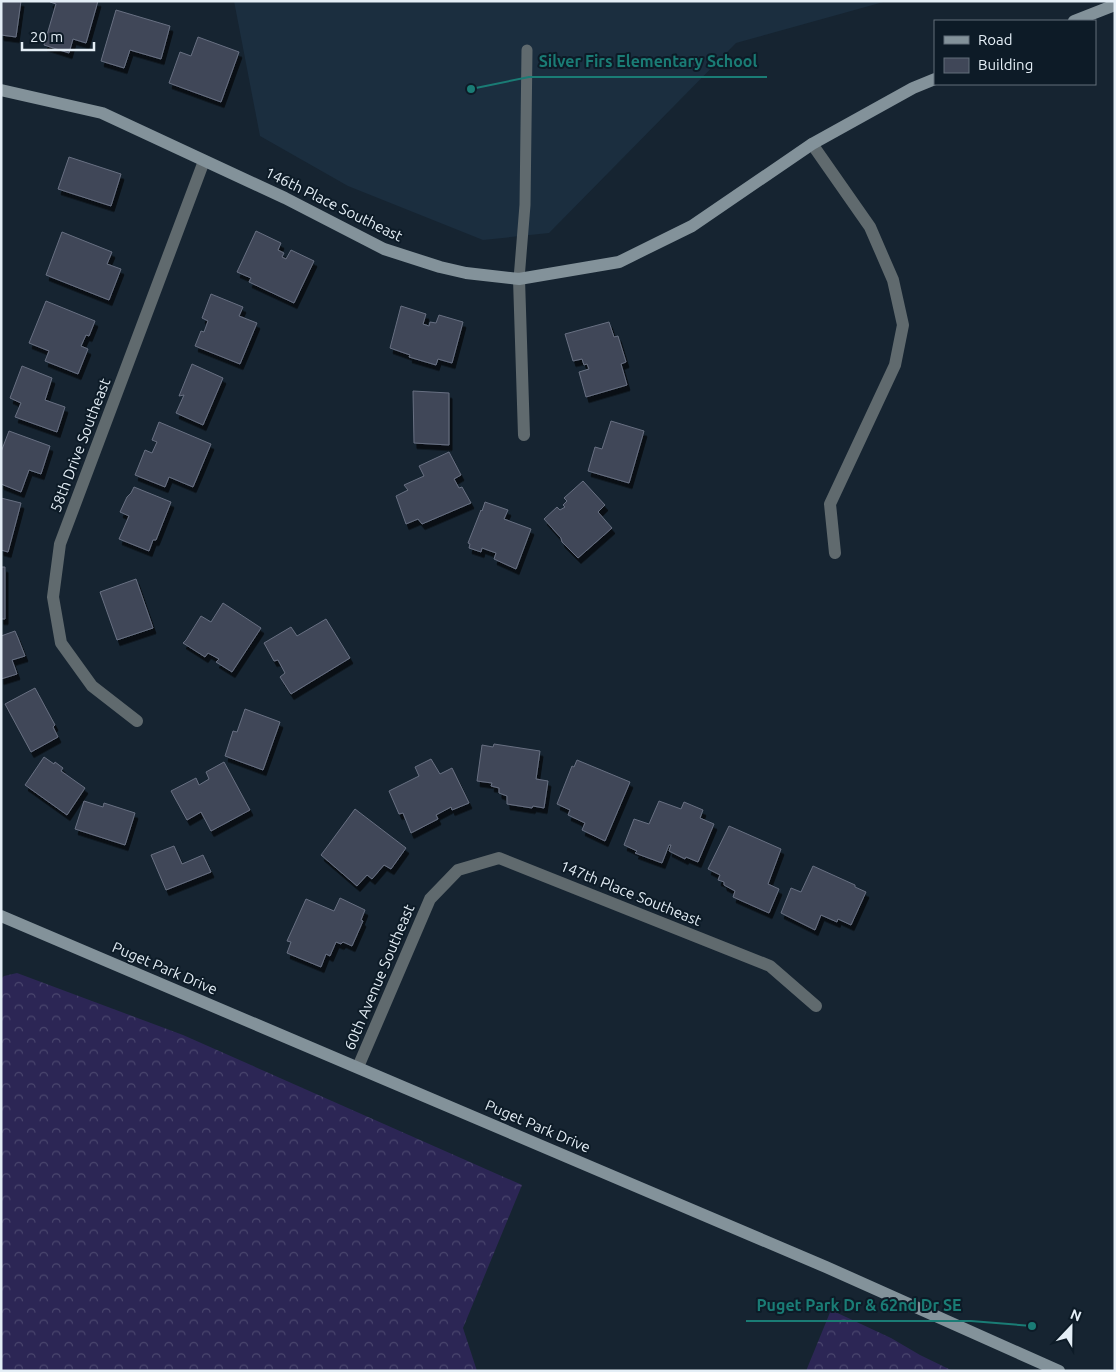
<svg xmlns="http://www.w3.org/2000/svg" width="1116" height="1372" font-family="Ubuntu,sans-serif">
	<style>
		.built { fill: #1b2e3f }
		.forest { fill: url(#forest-crowns) }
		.building { fill: #404758; stroke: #687082; filter: url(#shadow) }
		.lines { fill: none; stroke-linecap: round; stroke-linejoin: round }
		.lane { stroke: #606a6e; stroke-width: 11 }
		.street { stroke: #606a6e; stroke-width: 12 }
		.secondary { stroke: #83929a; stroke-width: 12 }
		.labels { text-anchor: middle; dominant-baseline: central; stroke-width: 4; stroke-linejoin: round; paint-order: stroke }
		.street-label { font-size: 15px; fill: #e4eef6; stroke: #0d1b27 }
		.leader { fill: none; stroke: #1a7c75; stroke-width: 2 }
		.callout-dot { fill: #1a7c75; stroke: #0d1b27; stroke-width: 2 }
		.callout-label { font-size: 16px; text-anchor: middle; font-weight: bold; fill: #1a7c75; stroke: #0d1b27; stroke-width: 4; stroke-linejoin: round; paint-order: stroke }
	</style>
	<defs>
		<pattern id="forest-crowns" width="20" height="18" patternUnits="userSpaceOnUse" patternTransform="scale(1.25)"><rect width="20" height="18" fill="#2c2655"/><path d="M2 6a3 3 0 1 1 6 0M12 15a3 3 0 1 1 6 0" fill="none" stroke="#4a466e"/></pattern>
		<filter id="shadow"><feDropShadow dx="3" dy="5.5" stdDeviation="0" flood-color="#0009"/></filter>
	</defs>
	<rect width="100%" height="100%" fill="#162431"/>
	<path class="built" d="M234,1H887L736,43L549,233L483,240L348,186L260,136Z"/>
	<path class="forest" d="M17,973L183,1035L522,1185L463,1328L477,1371H1V979L4,976Z
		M831,1310L891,1338L920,1355L953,1371H806Z"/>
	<path class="building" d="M1,1H21L16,37L1,35Z
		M50,1H98L86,43L73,39L69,53L44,45L56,4L50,2Z
		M116,10L170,26L161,59L130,50L124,68L101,61Z
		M198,37L239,52L221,102L169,83L180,52L191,56Z
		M69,157L121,174L111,206L58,189Z
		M256,231L281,243L278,250L284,253L282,257L286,259L291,250L314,261L294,303L249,282L251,278L237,272Z
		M62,232L112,252L107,264L121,269L109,300L46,275Z
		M211,294L243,307L239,316L257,323L240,364L195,346L201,331L204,332L208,321L202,318Z
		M46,301L95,321L89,336L86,335L81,346L88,349L78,374L45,361L49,351L29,343Z
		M401,306L426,314L423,324L429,326L430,322L436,323L439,315L463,322L452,363L438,359L436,365L409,357L410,355L390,348Z
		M609,322L614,337L618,336L626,362L621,364L627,385L586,397L579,372L589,369L587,364L584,365L582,359L573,361L565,334Z
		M192,364L223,378L203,425L176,413L184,395L179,396Z
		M22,366L52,378L45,400L65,407L57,432L15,417L21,403L10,398Z
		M413,391L449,393V445L414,443Z
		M611,421L644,431L629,483L588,471L595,447L602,449Z
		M159,422L211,444L193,487L169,477L165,487L135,475L145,450L152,453L157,442L152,440Z
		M9,431L50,446L41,474L29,470L21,492L1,484V452Z
		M449,452L461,475L454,479L459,488L462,487L471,503L422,524L418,519L406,524L396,496L408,490L404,485L424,476L419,466Z
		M583,481L605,505L598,512L612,528L578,558L562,542L561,538L544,519L557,507L560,510L565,507L563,505L567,501L564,498Z
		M134,487L171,502L156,540H153L149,551L119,539L129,516L120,512L127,497L131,493Z
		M1,498L21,503L8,552L1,550Z
		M485,502L508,510L504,519L531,529L516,569L494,559L496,553L482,548L481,552L469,548L470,544L468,543L481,510L482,511Z
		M1,567H5V619H1Z
		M136,579L153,628L117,640L100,592Z
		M223,603L261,628L232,672L216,662L219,659L208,653L205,657L183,643L186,640L201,616L211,622Z
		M326,619L350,658L291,694L280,677L285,673L278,660L274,661L264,643L291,627L297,636Z
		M15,631L18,638L25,656L12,660L17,674L1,679V636Z
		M35,688L55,725L53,727L58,737L31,752L5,704Z
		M245,709L280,722L263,770L225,756L233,731L237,732Z
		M494,744L540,751L536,779L548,781L544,808L533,806L532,808L507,804V796L499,793V788L491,786L492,783L477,781L482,745L493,747Z
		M44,757L54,764L55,762L63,768L61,771L85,788L67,815L25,785Z
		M431,759L440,774L452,768L469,803L452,810L451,807L436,815L438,819L411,833L403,813L399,814L389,791L419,776L415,767Z
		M577,760L630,782L605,841L582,830L585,823L568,815L570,810L557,804L572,766L574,767Z
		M224,762L250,810L211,831L201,812L187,820L171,791L196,778L199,785L209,779L206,772Z
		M84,801L103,807L104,803L135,813L125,845L75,829Z
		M659,801L681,809L684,802L703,810L700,818L714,824L698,862L686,857L685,859L669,851L671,845H669L662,863L635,853L637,851L624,845L634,819L649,824Z
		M355,809L406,848L391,869L384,865L372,879L367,875L357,886L321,855Z
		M729,826L781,849L768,884L779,889L769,913L733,897L735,891L724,885V882L718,880L720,875L708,869Z
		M174,846L182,864L203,855L211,872L166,890L151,855Z
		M813,866L855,885V887L866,892L851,925L838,919L837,922L821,915L815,930L781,913L791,888L801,892Z
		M340,898L365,910L361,920L363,921L352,946L343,942L341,944L336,942L330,956L326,954L321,967L287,953L291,942L287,941L306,899L334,911Z"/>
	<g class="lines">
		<path class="lane" d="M519,279L525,205L527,50"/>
		<path class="street" d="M812,144L870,227L893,280L903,325L895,365L830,504L835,553
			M519,279L524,435
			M137,721L92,686L61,643L53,597L60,544L204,161
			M358,1067L430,899L458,870L499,858L770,966L816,1006"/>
		<path class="secondary" d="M1074,21L1115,5
			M1,90L102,113L285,198L384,249L440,267L466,273L519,279L619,262L692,226L812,144L913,88L935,79
			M1,916L826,1267L1059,1371"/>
	</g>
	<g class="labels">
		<g class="street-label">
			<text transform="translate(334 204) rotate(26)">146th Place Southeast</text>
			<text transform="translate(80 445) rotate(-69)">58th Drive Southeast</text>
			<text transform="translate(631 893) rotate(22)">147th Place Southeast</text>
			<text transform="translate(165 968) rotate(23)">Puget Park Drive</text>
			<text transform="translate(379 977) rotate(-67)">60th Avenue Southeast</text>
			<text transform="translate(538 1126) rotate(23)">Puget Park Drive</text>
		</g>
	</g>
	<path class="leader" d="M471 89L529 77H767M1032 1326L971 1321H746"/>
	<g class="callout-dot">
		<circle cx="471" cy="89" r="5"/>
		<circle cx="1032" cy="1326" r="5"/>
	</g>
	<g class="callout-label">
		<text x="648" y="67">Silver Firs Elementary School</text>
		<text x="859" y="1311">Puget Park Dr &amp; 62nd Dr SE</text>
	</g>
	<rect width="1116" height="1372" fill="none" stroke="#e4eef6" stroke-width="5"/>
	<rect x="934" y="20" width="162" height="65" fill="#0d1b27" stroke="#636f7a"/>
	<rect x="944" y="36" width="25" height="8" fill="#83929a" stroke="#636f7a"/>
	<text x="978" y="45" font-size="15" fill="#e4eef6">Road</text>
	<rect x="944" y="58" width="25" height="15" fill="#404758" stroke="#636f7a"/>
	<text x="978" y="70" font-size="15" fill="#e4eef6">Building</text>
	<g transform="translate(1071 1327) rotate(22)" stroke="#0d1b27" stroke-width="4" paint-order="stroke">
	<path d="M0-4L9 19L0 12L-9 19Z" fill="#e4eef6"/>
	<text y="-8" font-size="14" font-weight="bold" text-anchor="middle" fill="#e4eef6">N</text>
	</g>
	<path d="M22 42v8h72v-8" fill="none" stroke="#e4eef6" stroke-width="2.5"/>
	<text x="30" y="42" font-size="15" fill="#e4eef6" stroke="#0d1b27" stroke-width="4" paint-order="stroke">20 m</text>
</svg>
